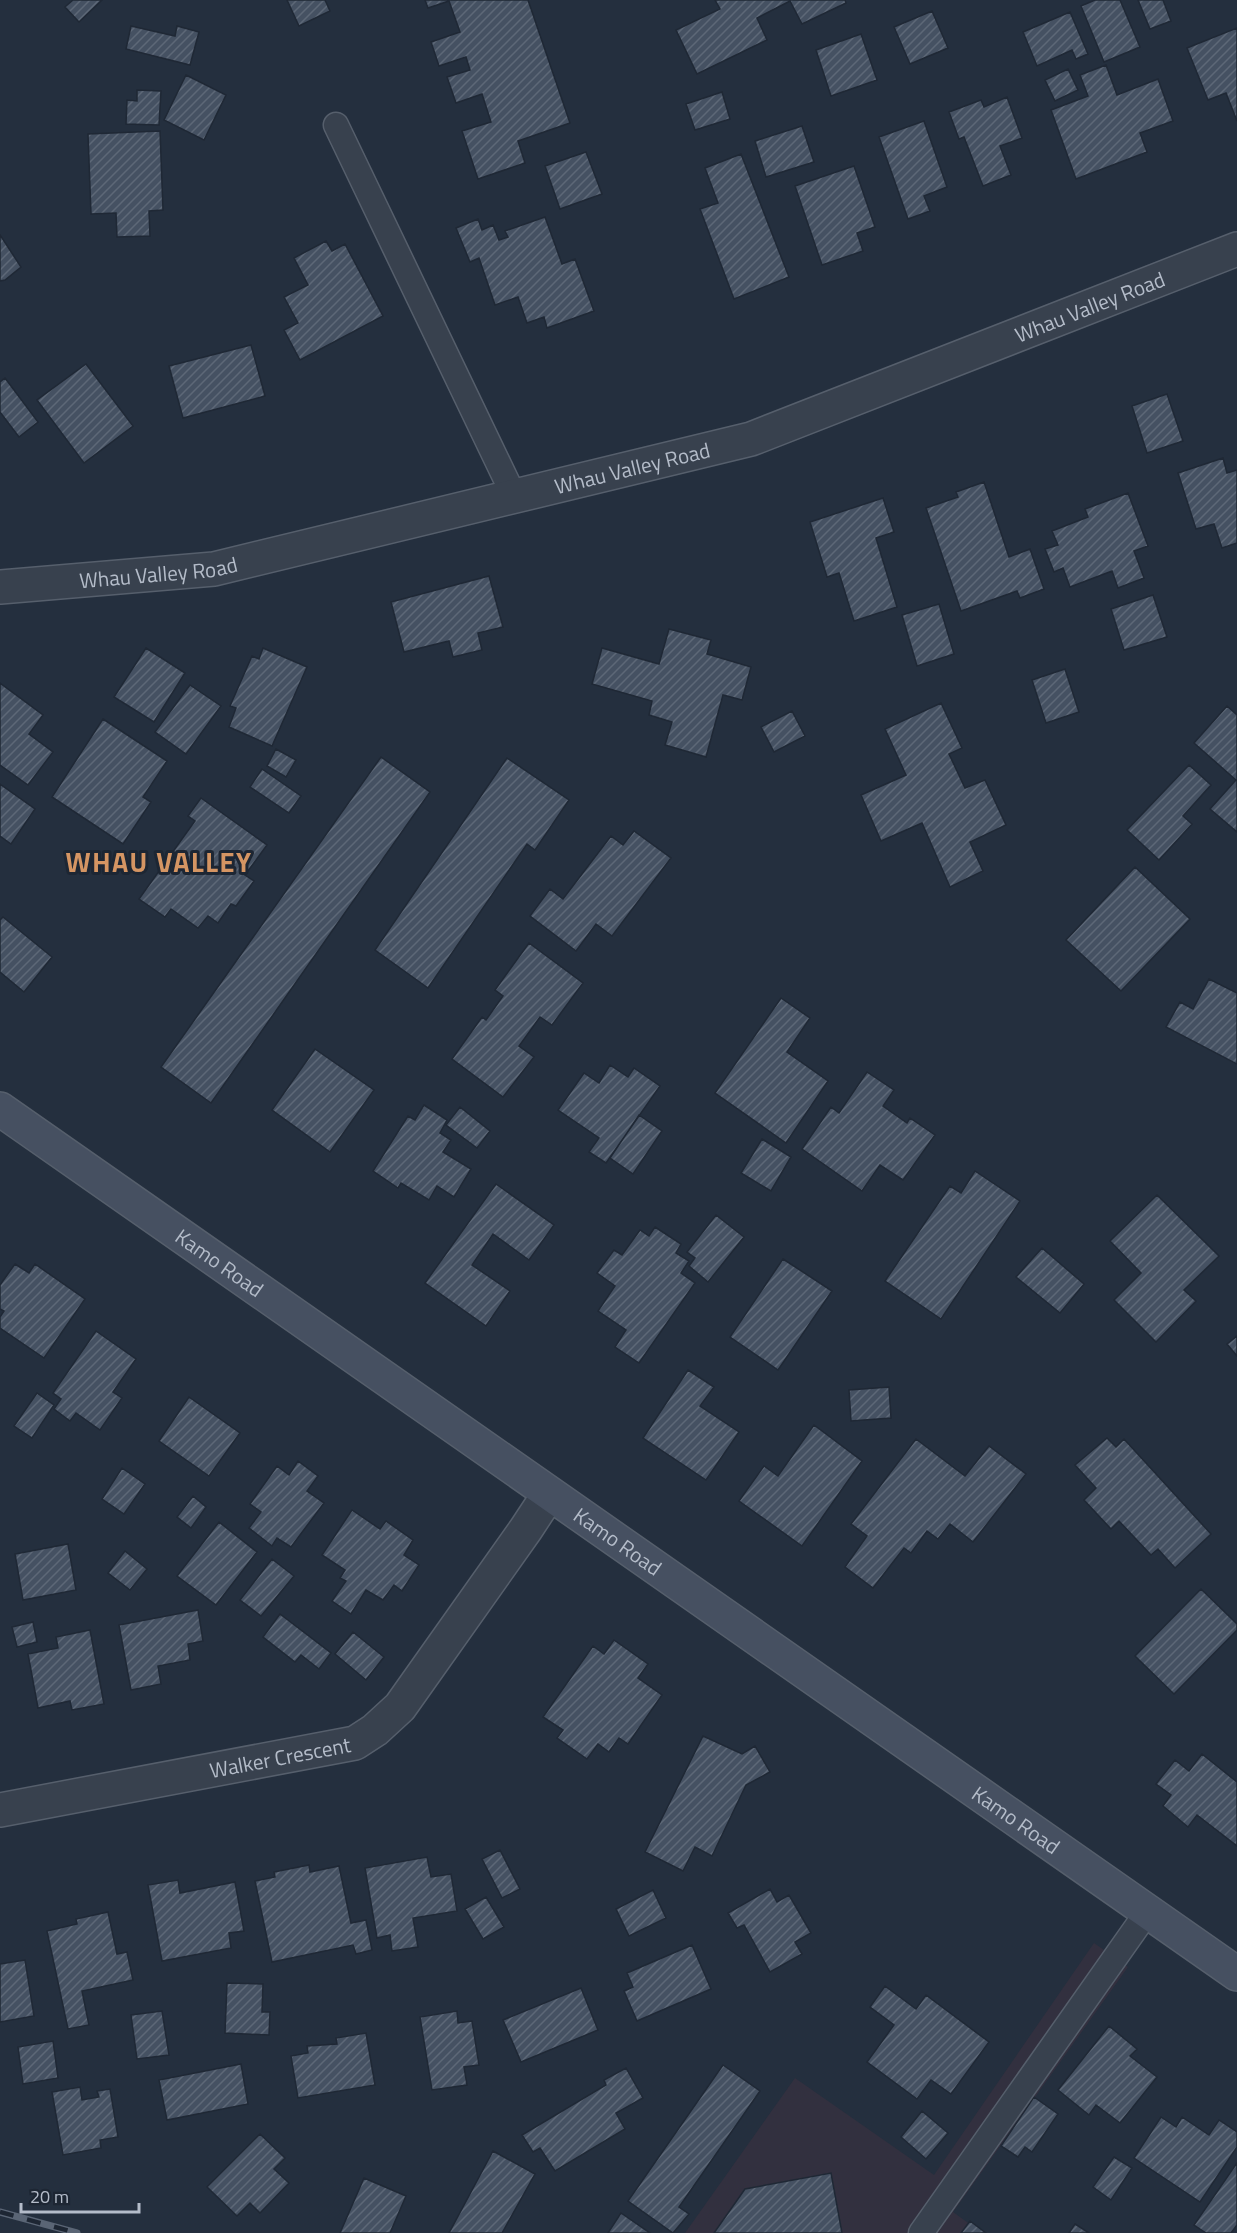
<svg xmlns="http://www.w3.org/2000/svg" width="1237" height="2233" font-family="'Titillium Web',sans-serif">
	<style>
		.medical { fill: #32303f }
		.building { fill: url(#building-hatch); stroke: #1f2835; stroke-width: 1.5 }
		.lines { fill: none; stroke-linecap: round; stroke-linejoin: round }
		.service-casing { stroke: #565f6c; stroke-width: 27 }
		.minor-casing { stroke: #565f6c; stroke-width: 36 }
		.secondary-casing { stroke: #565f6c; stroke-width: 36 }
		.service { stroke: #38414e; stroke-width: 24 }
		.minor { stroke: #38414e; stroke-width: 33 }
		.secondary { stroke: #465061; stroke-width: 33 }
		.rail-casing { stroke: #5a6575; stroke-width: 7 }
		.rail { stroke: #1d2633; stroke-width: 4.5; stroke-dasharray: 14; stroke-linecap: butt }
		.labels { text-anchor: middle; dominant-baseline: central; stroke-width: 6; stroke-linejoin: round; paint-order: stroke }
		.street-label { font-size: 21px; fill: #b4bcc9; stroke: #1d2633 }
		.district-label { font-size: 27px; font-weight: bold; letter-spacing: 1.5px; fill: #d59563; stroke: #1d2633 }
	</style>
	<defs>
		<pattern id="building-hatch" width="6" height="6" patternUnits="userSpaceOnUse" patternTransform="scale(1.5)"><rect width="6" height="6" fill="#455162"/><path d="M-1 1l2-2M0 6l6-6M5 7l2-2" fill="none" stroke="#5d6877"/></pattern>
	</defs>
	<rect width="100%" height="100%" fill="#242f3e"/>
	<path class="medical" d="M1094,1943L1128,1967L953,2212L982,2233H685L795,2078L934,2175Z"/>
	<path class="building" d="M73,0H102L79,22L65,7Z
		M287,0H325L330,11L299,26Z
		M425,0H528L570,123L518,141L525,163L478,179L462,131L491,122L482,94L456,103L447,77L470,70L466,57L439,66L431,42L460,32L449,1L428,8Z
		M715,0H845L846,3L802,24L790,1L757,18L767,40L697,74L676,30L720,9Z
		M1095,0H1120L1140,47L1104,62L1081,6Z
		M1138,0H1163L1171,21L1150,29Z
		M932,11L948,48L910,64L894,27Z
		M1070,12L1088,54L1076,59L1072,50L1037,66L1023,32Z
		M131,26L175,36L177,26L199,32L190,65L126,49Z
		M1237,28V121L1226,93L1208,100L1187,48Z
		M861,34L877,80L831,96L816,50Z
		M1106,65L1117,95L1158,79L1173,121L1140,133L1147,152L1076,179L1051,110L1088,96L1080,75Z
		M1068,69L1078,90L1055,101L1045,80Z
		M186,75L226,95L204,140L164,120Z
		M137,90L161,91L159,125L126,124L127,100L137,101Z
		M722,92L730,119L695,130L686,104Z
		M1007,97L1022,138L1000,146L1011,175L983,186L964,137L959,139L949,112L981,100L984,107Z
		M924,121L947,187L924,196L930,211L908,219L879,137Z
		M802,126L814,162L766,177L755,141Z
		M160,131L163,210L149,211L150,236L117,237L116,213L91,214L88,134Z
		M586,152L602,194L560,209L545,166Z
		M741,154L789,277L734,299L700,209L718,203L705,168Z
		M854,166L875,227L857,233L863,251L822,265L795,186Z
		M545,217L562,264L575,259L594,311L547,328L544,317L527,323L518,297L495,305L479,258L470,262L456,228L478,219L482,230L493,225L499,240L508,237L505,231Z
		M0,235L21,267L5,280L0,281Z
		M326,241L332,251L345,244L383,316L300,360L284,330L298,323L284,297L308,285L294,258Z
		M251,345L265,396L183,418L169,366Z
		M86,364L133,426L84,463L37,400Z
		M5,378L38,422L19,437L0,412V382Z
		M1167,394L1183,441L1147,453L1132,406Z
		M1223,458L1227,473L1237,470V543L1222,548L1214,524L1196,529L1178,473Z
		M984,482L1009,557L1030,549L1044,589L1020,598L1017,591L961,611L926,508L958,497L956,492Z
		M1128,493L1148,546L1134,551L1144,578L1118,588L1112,571L1070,587L1063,568L1054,572L1045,549L1058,545L1052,531L1088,517L1085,509Z
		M883,498L894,532L876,538L897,607L854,621L839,573L827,577L810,522Z
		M489,576L503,627L478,633L482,650L453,657L449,641L404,652L391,602Z
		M1153,595L1167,637L1124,650L1111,609Z
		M939,604L954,654L917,666L902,615Z
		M669,629L711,640L707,654L751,667L742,700L723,695L706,757L665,745L672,722L649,715L652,701L592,684L602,648L659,664Z
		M146,648L185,673L154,722L114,697Z
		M263,648L307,667L272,746L229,727L236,708L230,706L252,656L259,659Z
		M1065,669L1079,712L1046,723L1032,680Z
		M0,683L43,715L29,734L53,752L28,785L0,765Z
		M190,685L221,706L186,754L155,732Z
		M941,703L962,748L949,754L965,788L985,780L1006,825L970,842L983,871L950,887L922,823L881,841L861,795L906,775L885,729Z
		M1227,706L1237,715V832L1210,809L1236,780L1194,743Z
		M792,711L805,736L774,752L761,727Z
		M103,719L167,761L143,797L151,802L123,844L52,797Z
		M276,749L296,760L286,777L267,766Z
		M381,757L430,792L211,1103L161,1067Z
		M507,758L569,800L535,850L527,844L428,988L375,950Z
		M1189,765L1211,785L1183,816L1192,824L1159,860L1127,830Z
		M262,769L301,796L289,813L250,787Z
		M0,784L35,809L11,844L0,836Z
		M201,798L267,845L245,875L254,881L236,906L231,904L218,923L208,916L198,928L171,909L165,917L139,899L195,821L188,816Z
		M634,831L671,858L612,936L596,924L576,951L530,916L550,889L563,899L611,836L623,845Z
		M1135,867L1190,919L1121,991L1066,940Z
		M3,917L52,957L24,992L0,972V920Z
		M529,943L583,983L552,1025L540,1017L519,1046L534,1057L503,1097L452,1059L482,1017L486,1020L503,996L495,990Z
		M1209,979L1237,993V1064L1166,1027L1180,1002L1193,1009Z
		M781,998L810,1018L787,1052L828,1081L786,1143L715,1093Z
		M315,1049L374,1090L330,1152L272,1110Z
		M610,1065L628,1077L634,1068L660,1086L606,1163L589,1152L599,1138L558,1110L584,1073L599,1083Z
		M867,1072L894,1090L883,1106L907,1123L910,1118L935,1135L903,1180L880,1165L862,1191L802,1149L831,1107L839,1113Z
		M424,1105L447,1120L440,1133L451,1140L443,1152L471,1169L454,1197L437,1186L429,1200L401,1183L398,1188L373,1171L408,1116L415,1120Z
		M460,1107L490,1131L477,1148L446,1125Z
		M639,1115L662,1131L633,1174L610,1158Z
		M762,1139L791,1157L771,1191L741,1173Z
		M975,1171L1020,1201L941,1319L885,1281L950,1186L961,1193Z
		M496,1184L554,1225L529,1260L493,1234L472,1265L510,1291L486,1326L425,1283Z
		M1157,1195L1219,1256L1184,1290L1196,1301L1156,1342L1114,1300L1141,1273L1110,1241Z
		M716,1215L744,1237L708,1282L689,1266L695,1258L687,1252Z
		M655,1227L681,1244L676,1253L689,1261L681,1273L695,1283L639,1363L615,1347L626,1330L598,1311L615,1286L597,1273L614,1250L622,1255L640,1230L649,1236Z
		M1042,1248L1084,1284L1060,1313L1016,1277Z
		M783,1259L832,1291L778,1370L730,1337Z
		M15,1264L29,1273L35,1264L85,1299L44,1358L0,1328V1317L4,1311L0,1309V1285Z
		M96,1331L136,1359L113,1392L122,1398L100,1430L76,1413L70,1421L54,1409L61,1399L53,1393Z
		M1237,1336V1356L1227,1344Z
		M688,1370L714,1387L700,1406L739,1432L706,1480L643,1438Z
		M889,1387L891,1418L851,1421L849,1390Z
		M37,1393L54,1405L32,1438L14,1426Z
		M189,1397L240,1433L209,1476L159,1441Z
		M814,1425L862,1461L802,1546L739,1501L764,1466L778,1476Z
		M1107,1438L1116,1447L1124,1439L1211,1534L1175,1568L1158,1549L1151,1555L1119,1521L1111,1529L1084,1500L1096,1488L1075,1465Z
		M916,1439L965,1476L989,1446L1026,1474L973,1542L950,1524L938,1539L927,1531L911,1553L904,1548L873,1588L845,1567L867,1536L851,1524Z
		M298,1461L318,1476L307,1491L324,1503L291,1547L277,1538L272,1546L249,1528L261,1512L250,1504L277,1466L289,1475Z
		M122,1468L145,1484L124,1514L102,1499Z
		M193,1496L206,1507L191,1528L177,1517Z
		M352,1510L380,1529L386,1521L413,1540L404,1555L419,1565L402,1591L394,1585L383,1600L366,1590L351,1614L332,1601L346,1581L340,1578L345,1570L322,1555Z
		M219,1522L257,1552L216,1605L177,1576Z
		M68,1544L76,1590L23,1600L15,1554Z
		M125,1551L147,1569L130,1590L108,1573Z
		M272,1559L294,1576L261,1616L240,1600Z
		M1201,1589L1237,1624V1630L1174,1694L1135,1656Z
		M198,1610L203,1641L188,1644L190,1660L158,1666L161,1684L131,1690L119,1625Z
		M280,1614L331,1653L319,1669L301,1655L295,1662L263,1637Z
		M33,1622L37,1642L17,1647L12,1627Z
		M90,1630L104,1704L72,1710L70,1701L38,1708L28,1654L58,1648L56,1637Z
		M353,1632L384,1657L366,1680L335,1654Z
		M614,1640L648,1664L638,1678L662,1695L628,1744L619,1738L609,1752L598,1744L587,1759L557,1738L563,1730L543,1717L593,1646L604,1654Z
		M703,1736L742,1754L755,1746L770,1772L746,1785L712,1856L695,1847L683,1871L645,1852Z
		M1202,1754L1237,1782V1846L1197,1815L1188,1827L1163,1806L1171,1795L1156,1784L1175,1760L1189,1771Z
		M500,1850L520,1889L502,1898L482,1859Z
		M427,1857L431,1877L451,1874L457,1911L413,1918L418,1947L392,1951L390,1935L377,1938L365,1868Z
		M309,1865L310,1872L339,1866L351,1923L366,1920L372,1950L356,1954L353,1945L272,1962L255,1881L275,1877L274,1872Z
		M178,1880L180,1893L235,1882L244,1931L229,1933L231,1948L162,1961L148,1885Z
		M770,1889L777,1902L789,1895L811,1933L795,1942L802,1954L770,1972L744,1925L737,1928L728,1913Z
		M653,1890L666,1918L629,1936L616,1909Z
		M486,1897L504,1927L483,1939L465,1909Z
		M108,1912L117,1954L127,1952L133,1980L82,1991L89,2025L68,2029L47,1931L77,1924L76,1919Z
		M692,1945L711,1989L637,2021L624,1991L633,1987L627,1973Z
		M25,1960L34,2016L0,2022V1964Z
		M227,1983L263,1984L262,2012H270L269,2035L225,2033Z
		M885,1986L916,2009L926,1995L989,2042L951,2094L931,2080L917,2099L867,2062L894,2025L870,2007Z
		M581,1988L598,2030L521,2062L503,2020Z
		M162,2011L169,2055L137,2059L131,2015Z
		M457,2011L458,2023L472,2021L479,2065L464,2067L467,2085L432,2090L420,2017Z
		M1109,2026L1137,2049L1130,2056L1157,2077L1120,2123L1096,2105L1089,2115L1058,2090Z
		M366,2033L375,2085L298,2098L291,2056L308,2053L307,2046L337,2044L336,2038Z
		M53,2041L58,2078L23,2084L18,2047Z
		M241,2064L248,2104L167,2120L159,2080Z
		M723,2065L760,2091L679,2207L689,2214L673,2233L628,2201Z
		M626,2068L643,2098L616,2113L625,2129L555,2171L540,2148L533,2152L522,2135L606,2085L604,2080Z
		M80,2087L82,2100L99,2097L97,2091L110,2089L118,2137L100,2140L101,2148L63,2155L52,2092Z
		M1034,2097L1058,2114L1032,2152L1025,2147L1018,2157L1001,2146Z
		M922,2111L948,2133L926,2159L901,2137Z
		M1161,2117L1176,2127L1182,2117L1209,2135L1219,2120L1237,2132V2147L1200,2202L1134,2158Z
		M260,2134L285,2158L274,2169L289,2183L260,2213L250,2203L237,2216L207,2187Z
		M493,2151L535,2174L502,2233H449Z
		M1114,2157L1132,2168L1111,2200L1093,2187Z
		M1237,2163V2225L1231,2233H1206L1194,2225Z
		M831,2173L842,2233H714L745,2189Z
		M364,2178L406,2196L390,2233H340Z
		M621,2213L650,2233H608Z
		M970,2221L986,2233H961Z
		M1075,2224L1089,2233H1069Z"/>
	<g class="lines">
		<g class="service-casing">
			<path id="service" d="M336,125L514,496
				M921,2233L1148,1911"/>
		</g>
		<g class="minor-casing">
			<g id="minor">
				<path id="s1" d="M0,587L214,569L751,439L1237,249"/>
				<path id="s2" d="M0,1810L355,1743L375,1730L400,1707L526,1529L549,1494"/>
			</g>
		</g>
		<g class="secondary-casing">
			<g id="secondary">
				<path id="s3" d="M0,1109L1237,1974"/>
			</g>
		</g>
		<use href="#service" class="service"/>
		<use href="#minor" class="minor"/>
		<use href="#secondary" class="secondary"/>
		<g class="rail-casing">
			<path id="rail" d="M0,2212L77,2233"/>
		</g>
		<use href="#rail" class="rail"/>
	</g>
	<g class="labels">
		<g class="street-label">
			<text stroke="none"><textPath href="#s1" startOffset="1131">Whau Valley Road</textPath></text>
			<text stroke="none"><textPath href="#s1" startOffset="645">Whau Valley Road</textPath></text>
			<text stroke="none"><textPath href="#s1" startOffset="159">Whau Valley Road</textPath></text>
			<text stroke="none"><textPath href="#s3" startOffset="268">Kamo Road</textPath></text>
			<text stroke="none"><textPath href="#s3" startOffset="754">Kamo Road</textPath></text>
			<text stroke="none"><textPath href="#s2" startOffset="285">Walker Crescent</textPath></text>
			<text stroke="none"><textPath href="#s3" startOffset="1240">Kamo Road</textPath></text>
		</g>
		<g class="district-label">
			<text x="159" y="861">WHAU VALLEY</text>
		</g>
	</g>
	<path d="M21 2203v9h118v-9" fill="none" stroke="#b4bcc9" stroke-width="3"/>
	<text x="30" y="2203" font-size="18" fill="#b4bcc9" stroke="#1d2633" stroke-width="4.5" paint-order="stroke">20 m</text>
</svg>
